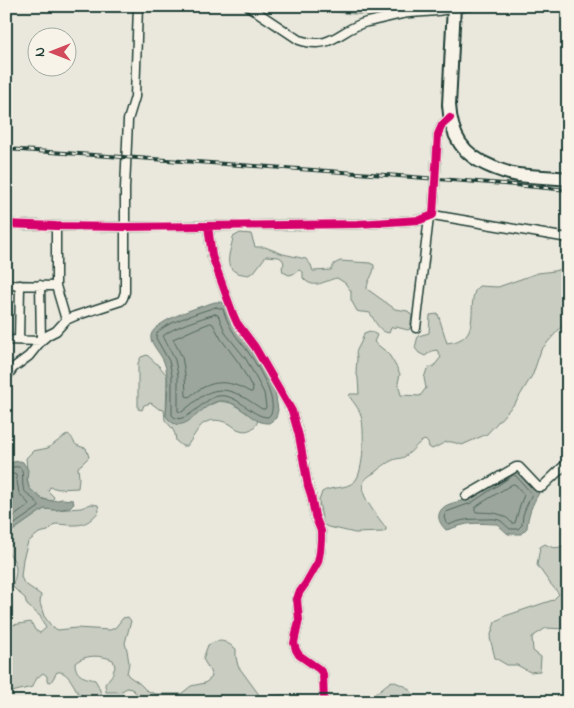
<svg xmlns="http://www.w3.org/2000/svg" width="574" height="708" font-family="'Indie Flower',sans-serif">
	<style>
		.green { fill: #c8ccc1; stroke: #74847a }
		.water { fill: #9ca69c; stroke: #6a7c72 }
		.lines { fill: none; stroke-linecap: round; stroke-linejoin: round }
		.shore { stroke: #51675e; stroke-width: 1 }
		.river { stroke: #9ca69c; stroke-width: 12 }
		.street-casing { stroke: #1f3d34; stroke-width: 11 }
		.primary-casing { stroke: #1f3d34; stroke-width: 16 }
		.street { stroke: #f7f3e8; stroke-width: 8 }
		.primary { stroke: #f7f3e8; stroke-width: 12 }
		.rail-casing { stroke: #1f3d34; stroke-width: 4 }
		.rail { stroke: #f7f3e8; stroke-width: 2; stroke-dasharray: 5.5; stroke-linecap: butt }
		.cycleway-casing { stroke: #f7f3e8; stroke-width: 11 }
		.cycleway { stroke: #d6006c; stroke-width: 8 }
	</style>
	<rect width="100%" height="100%" fill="#eae8dd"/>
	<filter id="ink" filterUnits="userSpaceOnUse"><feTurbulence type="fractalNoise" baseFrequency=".02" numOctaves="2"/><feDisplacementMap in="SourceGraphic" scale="10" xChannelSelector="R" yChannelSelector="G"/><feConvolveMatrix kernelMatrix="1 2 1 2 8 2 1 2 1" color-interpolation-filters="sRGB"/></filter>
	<g filter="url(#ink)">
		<path class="green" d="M240,233L251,234L255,247H265L283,254L306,259L311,265L313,271L331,270L334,264L340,261L370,263L374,265C375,274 367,280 367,289L395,309L408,311L412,316L410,329L408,330L396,327L391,328L389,333C379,332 375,321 370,313L364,312H360L357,311L351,300V291L345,283L337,278C325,280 314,291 303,278V272L299,270L293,274L289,275L283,272L282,267L284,264L283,260L279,257L266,256L254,272L248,275C244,274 239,274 236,272C222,266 232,248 233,237Z
			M568,267V319L541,350L533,374L516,402L487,434L462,445C444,439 448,442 432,449L429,447L428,443L425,440C416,443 413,452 404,457C401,459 397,458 393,460C386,463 380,468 374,473C369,476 365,478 363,484C359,495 379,518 386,528V530L383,532L355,533L338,529L328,527L324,525L322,519L319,501L322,492C331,486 346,490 355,481C364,472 365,428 361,416C359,408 353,402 349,396L350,394H359L358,378L356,371L357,358L356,352L362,340L364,333L370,331L377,335L374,342L388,353L397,368L400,374L398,383L401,395L420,396L426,388L424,378L427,369L434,366L441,357L437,350L432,351L425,356L419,353L415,348L418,336L429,333L430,315L438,314L447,343C451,342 456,342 459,340C481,331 465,297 479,286L498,287L538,273L554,271Z
			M147,355L158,365L167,375L166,416L208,406L219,401L231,403L258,420C256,428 248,433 240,430C236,429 233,426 230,424C221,420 211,418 203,424C199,426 191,441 187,446H182L176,441L175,434L172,428L165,420L164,410L159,409L151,403L144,405L142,410L138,409V363L141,357Z
			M68,434C72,437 72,438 74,442C76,446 82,447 86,448L89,457L82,464L78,467L79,478L78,488L59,489L50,487L48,491L54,497L52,501C44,500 32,495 29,487C27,482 27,465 26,458L33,451L48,448Z
			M91,504L98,505L99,511C85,529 76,525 55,524L48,531L39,533L28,542L23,559L21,577L24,583L41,595L40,603L44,616L52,627L58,630L76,628L110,630L115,628L123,618L128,617L131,621L125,643L127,650L129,663L127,674L130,677L139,683L146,690L155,694H181L191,686L205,683L212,677L209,669L203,659L208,645C221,638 225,641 236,649V657L238,666L260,696L285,695L292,697L296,702H144L132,689L127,688L120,692H106L105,684L112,675L115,667L113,660C101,655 86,654 75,663C76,677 84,677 95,680L98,685L102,696L99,702H84C76,693 70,670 57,672L51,682L47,681V676L43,673L37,678L32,687L12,692L6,700V626L31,622L35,630L40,633L46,628L40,616L27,605L25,598L19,593L12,586C18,572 18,561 6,551V542L11,532L44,509L56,510L81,508Z
			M568,543V595L563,602L568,604V628L565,629L546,628L532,637L533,651L541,657L540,671L530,672L517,665H507L495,658L490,638L495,622L505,616L553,600L559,594L549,582L537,565L540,547L545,544C553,549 559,549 568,543Z
			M392,681L405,686L414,694L410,702H365L366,699C376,695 383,686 392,681Z"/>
		<path class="water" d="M215,302H219L227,304L255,353L275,390L278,410L276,418L269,423C266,423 264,423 261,422C247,417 236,399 219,401C201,403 183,441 166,416C167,400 170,377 164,362C161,354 153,347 151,339C147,322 202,306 215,302Z
			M20,461L23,462L28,470L27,480L29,488L42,499L52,501L62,499L73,500L74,504L68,508L56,510L44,509L11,532L6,542V463Z
			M516,470L539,493C532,505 528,514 527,528L521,534H508L497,524C486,524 473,522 463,525C457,526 452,529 446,530C440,524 436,517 441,510C446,503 458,502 466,500C471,498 474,494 479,491C491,484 503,477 516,470Z"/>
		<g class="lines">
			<path class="shore" d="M216,307L223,309C225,316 228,323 232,330C237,339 245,346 250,355C258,366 282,407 268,417C251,417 238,393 218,396C203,398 183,429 172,415V375L169,361L156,338C157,334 156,334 159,331C168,322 203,311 216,307Z
				M215,314L218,315L226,334L246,359L264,393L266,407L265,409H262C242,396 224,381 201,397C194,402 188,407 182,412L178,411V375L175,360L163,336C175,326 200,319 215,314Z
				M211,323L213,324L221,339L239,363L253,389L252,392H250C226,378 210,380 189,397L186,396L185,374L182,357L173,339L195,329Z
				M6,468C9,468 16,466 19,467C25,469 21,485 24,490C28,496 36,500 39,505V507L6,530
				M6,474H14L16,475L19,493L29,504L28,506L6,522
				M514,475L516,476L532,494L526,507L523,515L522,525L518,529H510C506,526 504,523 501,521C496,518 490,519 485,519C472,519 461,519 449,525L446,523L444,517L446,512L471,503Z
				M513,484L516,485L524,495L520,505L515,523H512C502,511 490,513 477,512L475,511V508L480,504Z"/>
			<path class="river" d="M334,6C351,10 367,10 384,6"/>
			<g class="street-casing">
				<path id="street" d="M248,6L299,40C333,51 339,29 367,22C381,19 395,15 409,13C420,12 432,12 443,10C452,9 461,7 470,6
					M433,215L568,238
					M6,224L56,226L124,227L358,224L420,220L433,215L438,134L442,125L450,118
					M208,226L212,256L233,314L237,323L255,347L292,411L299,436L308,486L311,495L315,516L321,531V540L320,552L318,562L306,583L299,593L297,599L299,620L294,643L296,650L299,655L319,669L323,674L324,702
					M6,285L56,286V226
					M40,285L41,341
					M56,286L66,320
					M416,328L429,217
					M6,340L41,341
					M19,340L20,285
					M6,378L13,368L29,356L41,341L48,335L56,331L66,320L75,316L121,301L123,298L125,292V189L128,120L135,97L138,6
					M466,496L516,467H519L538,487H542L568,462"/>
			</g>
			<g class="primary-casing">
				<path id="primary" d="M454,6L449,105C451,136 462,155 492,167C500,170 509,174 518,175C534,177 551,177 568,179"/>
			</g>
			<use href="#street" class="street"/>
			<use href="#primary" class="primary"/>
			<g class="rail-casing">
				<path id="rail" d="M6,149L386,175L504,184L568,190"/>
			</g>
			<use href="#rail" class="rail"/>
			<g class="cycleway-casing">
				<path id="cycleway" d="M6,224L56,226L124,227L358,224L420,220L433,215L438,134L442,125L450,118
					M208,226L212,256L233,314L237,323L255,347L292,411L299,436L308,486L311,495L315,516L321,531V540L320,552L318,562L306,583L299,593L297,599L299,620L294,643L296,650L299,655L319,669L323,674L324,702"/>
			</g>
			<use href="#cycleway" class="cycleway"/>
		</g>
	</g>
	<rect width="574" height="708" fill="none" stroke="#f7f3e8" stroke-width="25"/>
	<rect x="12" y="12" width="549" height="683" fill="none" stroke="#1f3d34" stroke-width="2" filter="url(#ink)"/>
	<g transform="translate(52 52) rotate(270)"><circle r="24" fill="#f7f3e8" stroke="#a1aaa0"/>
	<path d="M0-4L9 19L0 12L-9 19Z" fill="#d1495b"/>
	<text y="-8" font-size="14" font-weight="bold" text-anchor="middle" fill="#1f3d34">N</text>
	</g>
</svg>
